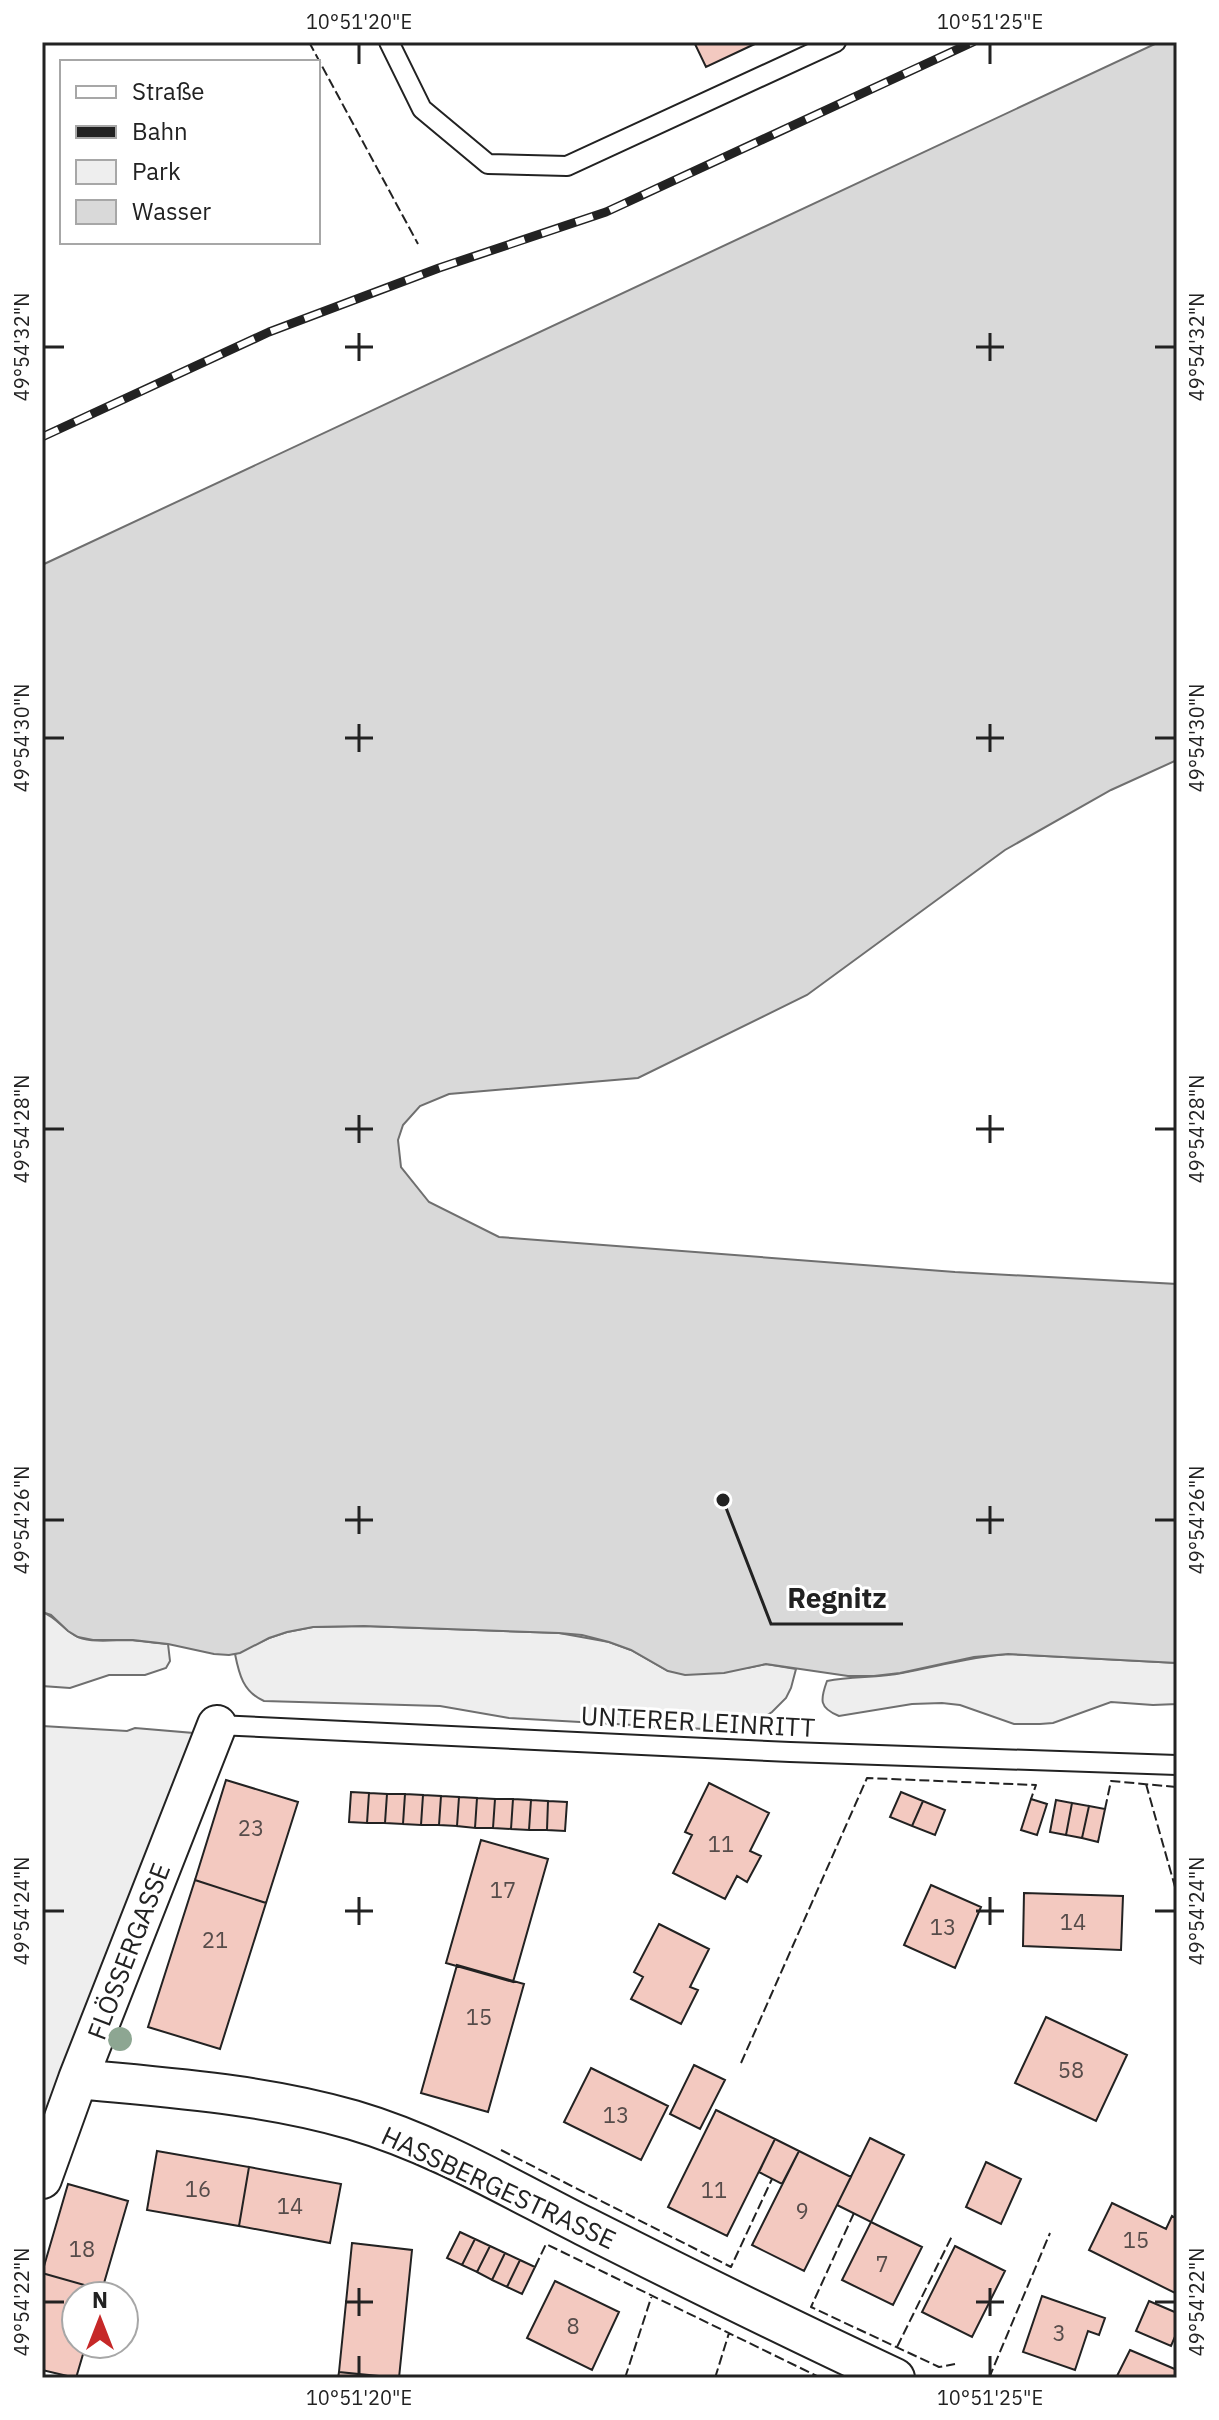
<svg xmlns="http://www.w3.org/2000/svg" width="1219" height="2420" font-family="'IBM Plex Sans',sans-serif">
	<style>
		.green { fill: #eee; stroke: #6f6f6f; stroke-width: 2 }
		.water { fill: #d9d9d9; stroke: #6f6f6f; stroke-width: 2 }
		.building { fill: #f3c9c0; stroke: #222; stroke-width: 2 }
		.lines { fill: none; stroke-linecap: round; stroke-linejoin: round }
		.lane-casing { stroke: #222; stroke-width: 22 }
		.street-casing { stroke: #222; stroke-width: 42 }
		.lane { stroke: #fff; stroke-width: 18 }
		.street { stroke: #fff; stroke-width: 38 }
		.rail-casing { stroke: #222; stroke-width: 9 }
		.rail { stroke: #fff; stroke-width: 6; stroke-dasharray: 18; stroke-linecap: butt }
		.fence { stroke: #222; stroke-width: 2; stroke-dasharray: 10 4; stroke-linecap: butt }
		.tree { fill: #8da692 }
		.ticks { fill: none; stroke: #222; stroke-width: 3 }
		.labels { text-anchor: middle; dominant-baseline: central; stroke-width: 6; stroke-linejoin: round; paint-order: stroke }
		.number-label { font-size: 22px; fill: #564c4a }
		.street-label { font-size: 26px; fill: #222; stroke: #fff }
		.leader { fill: none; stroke: #222; stroke-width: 3 }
		.callout-dot { fill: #222; stroke: #fff; stroke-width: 3 }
		.callout-label { font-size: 28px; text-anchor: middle; font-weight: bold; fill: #222; stroke: #fff; stroke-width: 6; stroke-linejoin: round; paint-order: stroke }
		.neatline { fill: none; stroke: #222; stroke-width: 3 }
		.ticks-label { font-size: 20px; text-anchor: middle; fill: #222 }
	</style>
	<rect width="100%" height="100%" fill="#fff"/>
	<path class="green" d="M42,1612C57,1617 64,1631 78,1637C94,1643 113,1640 129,1640C142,1641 155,1643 168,1644L170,1661L166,1668L145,1675H109L70,1688L42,1686Z
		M364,1626L559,1633L609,1642L631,1650L668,1671L747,1668L766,1664L796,1669L791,1688L786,1698L772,1712L746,1729L722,1730L509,1718L440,1706L264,1701C243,1692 239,1674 235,1654L269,1638L287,1632L313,1627Z
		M1008,1654L1177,1663V1704L1153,1705L1111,1702L1053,1723L1040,1724H1014L960,1705L942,1703L912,1704L839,1716C819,1708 820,1700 827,1681C852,1676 877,1678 902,1673C939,1666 969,1657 1008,1654Z
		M42,1726L127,1731L135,1728L205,1734L42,2150Z"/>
	<path class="water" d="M1159,42H1177V760L1111,790L1005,850L807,995L638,1078L449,1094L420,1106L403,1125L398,1140L401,1167L429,1202L499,1237L955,1272L1177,1284V1663L1008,1654L974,1657L900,1673L874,1676H848L766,1664L724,1673L685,1675L668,1671L631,1650L609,1642L582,1635L559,1633L364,1626L313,1627L287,1632L269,1638L240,1653L229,1655L214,1654L168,1644L133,1640H93L78,1637L68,1631L51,1615L42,1612V565Z"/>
	<path class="building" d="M694,42H759L706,67Z
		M226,1780L298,1802L266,1903L195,1880Z
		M709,1783L769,1813L750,1851L761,1856L747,1882L737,1876L725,1899L673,1873L692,1835L685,1832Z
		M351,1792L369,1793L367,1823L349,1822Z
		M901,1792L923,1801L912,1826L890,1817Z
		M369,1793L387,1794L385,1823H367Z
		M387,1794H405L403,1824L385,1823Z
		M405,1794L423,1795L421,1825L403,1824Z
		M423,1795L441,1796L439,1825H421Z
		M441,1796L459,1797L457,1826L439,1825Z
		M459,1797L477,1798L475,1828L457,1826Z
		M477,1798L495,1799L493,1828H475Z
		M495,1799H513L511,1829L493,1828Z
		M513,1799L531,1800L529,1830L511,1829Z
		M1031,1799L1047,1804L1037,1835L1021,1830Z
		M531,1800L548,1801L547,1830H529Z
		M1056,1800L1072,1803L1066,1835L1050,1832Z
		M548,1801L567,1802L565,1831L547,1830Z
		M923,1801L945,1810L935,1835L912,1826Z
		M1072,1803L1089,1806L1082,1838L1066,1835Z
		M1089,1806L1105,1809L1098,1842L1082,1838Z
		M481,1840L548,1859L513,1982L446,1963Z
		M195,1880L266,1903L220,2049L148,2027Z
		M931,1885L981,1907L955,1968L904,1945Z
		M1024,1893L1123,1896L1121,1950L1023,1946Z
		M659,1924L709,1949L690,1987L698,1990L681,2024L631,1999L643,1977L634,1972Z
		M457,1965L524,1984L488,2112L421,2093Z
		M1046,2017L1127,2055L1096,2121L1015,2083Z
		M694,2065L725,2080L700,2129L670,2114Z
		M591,2068L668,2106L641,2160L564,2122Z
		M716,2110L775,2139L727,2236L668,2207Z
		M870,2138L904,2155L871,2222L837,2205Z
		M775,2139L799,2151L782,2184L759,2172Z
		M157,2151L249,2167L239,2226L147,2210Z
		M799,2151L851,2177L804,2271L752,2245Z
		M986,2162L1021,2179L1001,2224L966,2207Z
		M249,2167L341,2184L330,2243L239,2226Z
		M68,2184L128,2201L102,2290L42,2273Z
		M1112,2203L1166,2229L1172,2216L1177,2219V2294L1089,2250Z
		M871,2222L922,2247L893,2305L842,2280Z
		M460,2232L475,2239L462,2265L447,2258Z
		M475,2239L490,2246L477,2272L462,2265Z
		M352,2243L412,2250L399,2378L339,2372Z
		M490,2246L505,2253L492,2280L477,2272Z
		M955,2246L1005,2271L972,2337L922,2312Z
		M505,2253L520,2260L507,2287L492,2280Z
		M520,2260L535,2267L522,2294L507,2287Z
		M42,2273L102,2290L100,2296H76V2344H86L76,2378L42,2370Z
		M555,2281L619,2312L592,2370L527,2338Z
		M1042,2296L1105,2318L1099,2335L1088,2331L1075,2370L1023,2352Z
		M1149,2301L1177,2313V2332L1171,2346L1136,2331Z
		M1130,2350L1177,2370V2378H1116Z
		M339,2372L394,2378H338Z"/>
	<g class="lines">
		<g class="lane-casing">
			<path id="lane" d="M389,42L422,109L488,164L567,166L836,42
				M217,1725L790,1752L1177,1765"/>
		</g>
		<g class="street-casing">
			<path id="street" d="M78,2079C170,2088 264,2094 353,2120C435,2144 509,2188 584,2226C687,2278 790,2329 895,2378
				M42,2179L78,2079L217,1725"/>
		</g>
		<use href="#lane" class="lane"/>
		<use href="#street" class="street"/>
		<g class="rail-casing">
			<path id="rail" d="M42,437L269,332L439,268L606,212L973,42"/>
		</g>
		<use href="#rail" class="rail"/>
		<path class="fence" d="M309,42L418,244
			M1146,1784L1177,1894
			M1105,1809L1111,1781L1177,1787
			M741,2063L867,1778L1036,1785L1031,1799
			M501,2150L731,2267L772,2179
			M854,2213L811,2307L939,2367L955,2364
			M535,2267L546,2244L821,2378
			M897,2347L952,2236
			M625,2378L652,2295
			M715,2378L729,2333
			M989,2378L1050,2233"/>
	</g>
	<circle class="tree" cx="120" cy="2039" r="12"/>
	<path class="ticks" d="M359,44V64M990,44V64M359,333V361M990,333V361M44,347H64M345,347H373M976,347H1004M1155,347H1175M359,724V752M990,724V752M44,738H64M345,738H373M976,738H1004M1155,738H1175M359,1115V1143M990,1115V1143M44,1129H64M345,1129H373M976,1129H1004M1155,1129H1175M359,1506V1534M990,1506V1534M44,1520H64M345,1520H373M976,1520H1004M1155,1520H1175M359,1897V1925M990,1897V1925M44,1911H64M345,1911H373M976,1911H1004M1155,1911H1175M359,2288V2316M990,2288V2316M44,2302H64M345,2302H373M976,2302H1004M1155,2302H1175M359,2356V2376M990,2356V2376"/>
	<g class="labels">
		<g class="number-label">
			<text x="251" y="1827">23</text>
			<text x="721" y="1843">11</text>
			<text x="503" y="1889">17</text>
			<text x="1073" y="1921">14</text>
			<text x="943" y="1926">13</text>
			<text x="215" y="1939">21</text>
			<text x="479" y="2016">15</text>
			<text x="1071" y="2069">58</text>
			<text x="616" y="2114">13</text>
			<text x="198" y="2188">16</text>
			<text x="714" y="2189">11</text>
			<text x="290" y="2205">14</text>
			<text x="802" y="2210">9</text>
			<text x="1136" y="2239">15</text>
			<text x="82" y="2248">18</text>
			<text x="882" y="2263">7</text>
			<text x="573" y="2325">8</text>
			<text x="1059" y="2332">3</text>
		</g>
		<g class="street-label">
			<text transform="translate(698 1721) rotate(3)">UNTERER LEINRITT</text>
			<text transform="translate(128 1951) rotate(-69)">FLÖSSERGASSE</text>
			<text transform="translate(499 2187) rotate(25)">HASSBERGESTRASSE</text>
		</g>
	</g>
	<path class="leader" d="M723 1500L771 1624H903"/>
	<circle class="callout-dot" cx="723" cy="1500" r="8"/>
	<g class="callout-label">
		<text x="837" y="1608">Regnitz</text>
	</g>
	<rect width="1219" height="2420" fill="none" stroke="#ffffff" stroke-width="88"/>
	<rect x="60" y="60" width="260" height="184" fill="#ffffff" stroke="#a7a7a7" stroke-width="2"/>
	<rect x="76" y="86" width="40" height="12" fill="#ffffff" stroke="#a7a7a7" stroke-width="2"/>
	<text x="132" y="100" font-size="24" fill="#222222">Straße</text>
	<rect x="76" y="126" width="40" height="12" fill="#222222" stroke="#a7a7a7" stroke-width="2"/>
	<text x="132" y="140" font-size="24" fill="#222222">Bahn</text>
	<rect x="76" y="160" width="40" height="24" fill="#eeeeee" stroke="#a7a7a7" stroke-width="2"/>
	<text x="132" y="180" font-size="24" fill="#222222">Park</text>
	<rect x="76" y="200" width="40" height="24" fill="#d9d9d9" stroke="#a7a7a7" stroke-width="2"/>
	<text x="132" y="220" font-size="24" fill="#222222">Wasser</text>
	<g transform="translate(100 2320)"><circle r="38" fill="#ffffff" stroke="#a7a7a7" stroke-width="2"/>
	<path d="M0-6L14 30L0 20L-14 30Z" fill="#c62828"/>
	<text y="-12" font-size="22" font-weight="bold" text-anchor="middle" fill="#222222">N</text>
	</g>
	<rect x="44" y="44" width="1131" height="2332" class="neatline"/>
	<g class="ticks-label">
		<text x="359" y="29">10°51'20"E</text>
		<text x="990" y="29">10°51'25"E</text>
		<text transform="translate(22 347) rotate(-90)" y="7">49°54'32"N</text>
		<text transform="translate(1197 347) rotate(-90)" y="7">49°54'32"N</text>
		<text transform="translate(22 738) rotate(-90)" y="7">49°54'30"N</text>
		<text transform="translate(1197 738) rotate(-90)" y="7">49°54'30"N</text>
		<text transform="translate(22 1129) rotate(-90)" y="7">49°54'28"N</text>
		<text transform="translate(1197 1129) rotate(-90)" y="7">49°54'28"N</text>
		<text transform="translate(22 1520) rotate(-90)" y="7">49°54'26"N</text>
		<text transform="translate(1197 1520) rotate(-90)" y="7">49°54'26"N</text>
		<text transform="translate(22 1911) rotate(-90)" y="7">49°54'24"N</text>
		<text transform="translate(1197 1911) rotate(-90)" y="7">49°54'24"N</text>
		<text transform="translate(22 2302) rotate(-90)" y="7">49°54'22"N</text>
		<text transform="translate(1197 2302) rotate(-90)" y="7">49°54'22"N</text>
		<text x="359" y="2405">10°51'20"E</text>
		<text x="990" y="2405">10°51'25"E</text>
	</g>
</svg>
